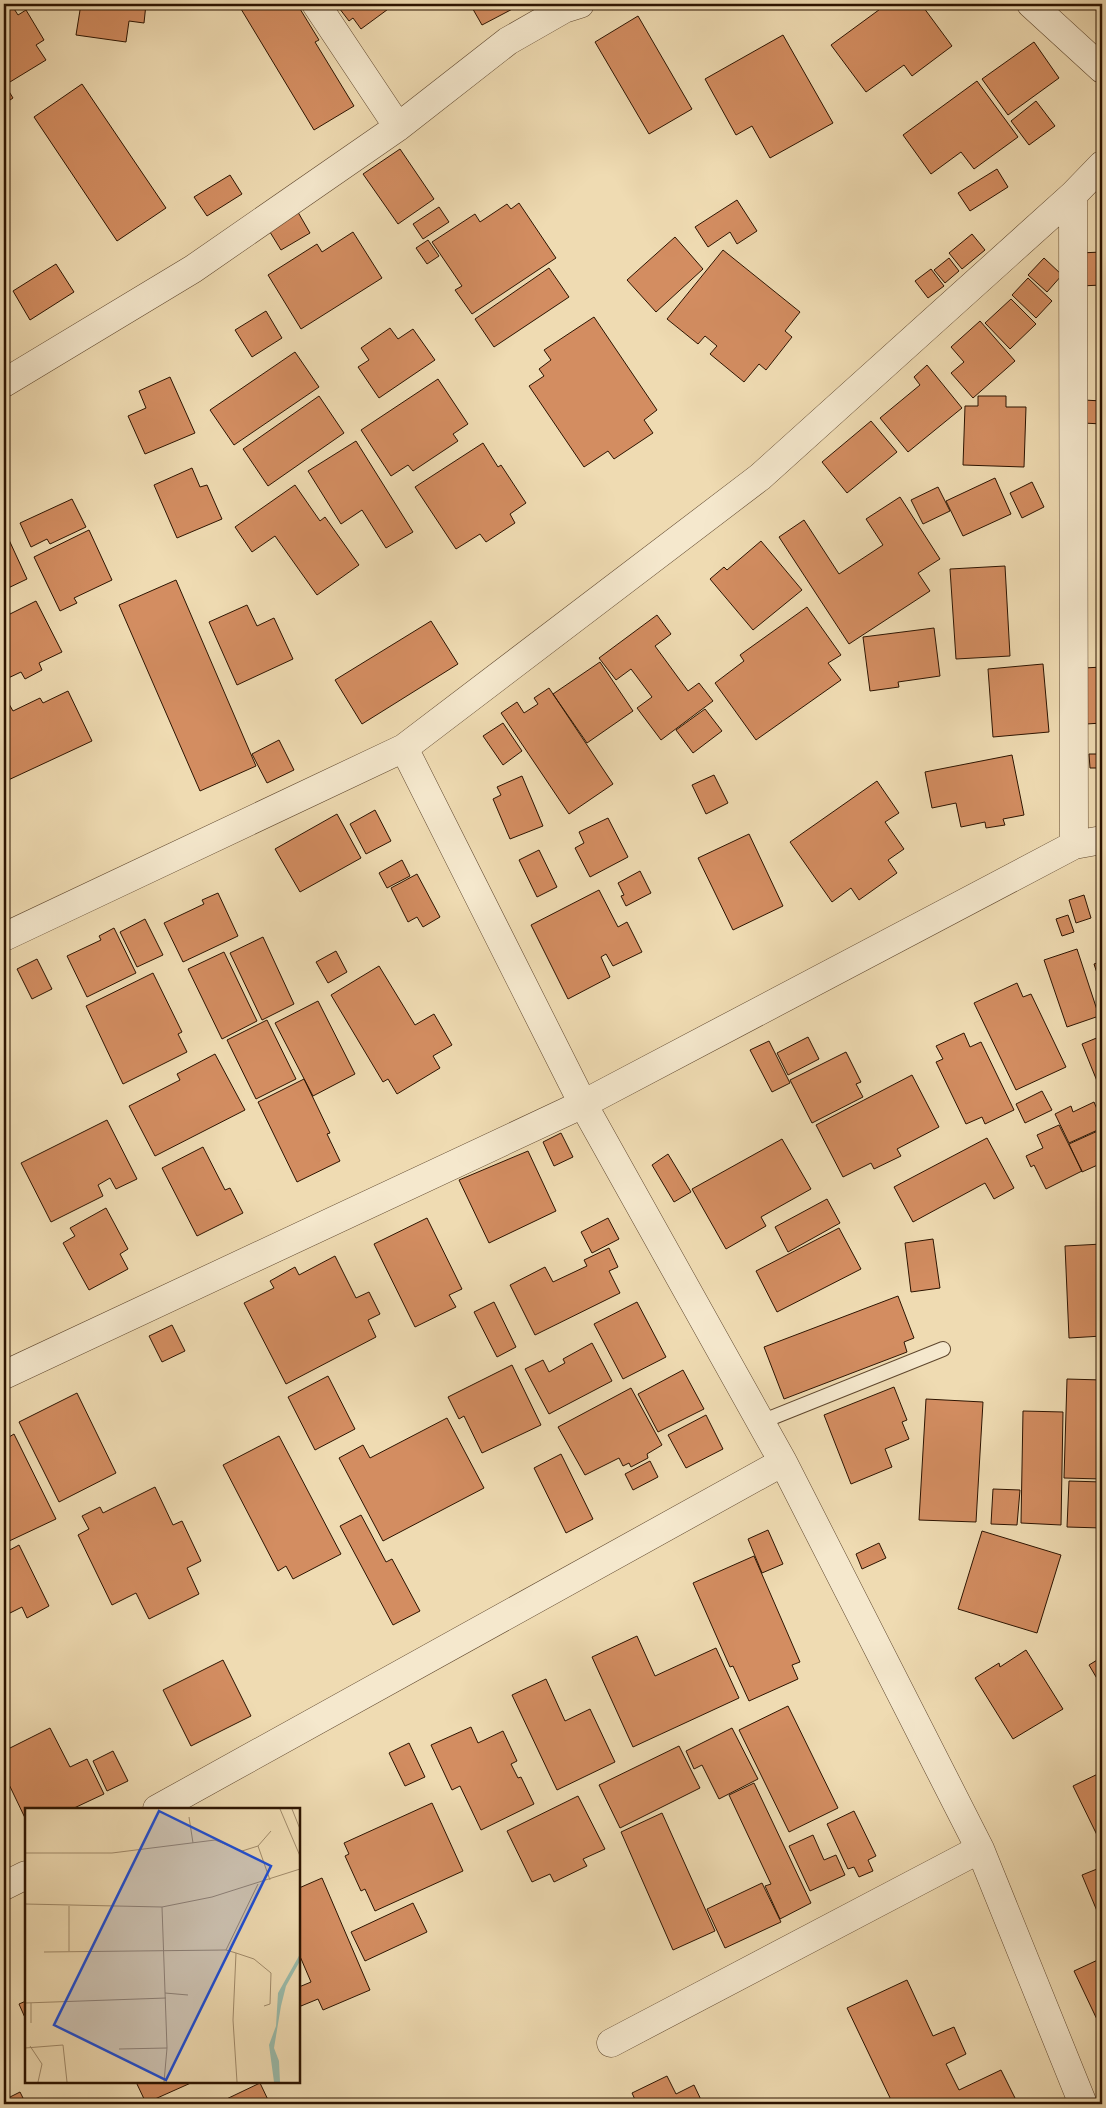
<svg xmlns="http://www.w3.org/2000/svg" width="1106" height="2108" font-family="'IM FELL Great Primer',serif">
	<style>
		.building { fill: #d38d61; stroke: #2d1401 }
		.lines { fill: none; stroke-linecap: round; stroke-linejoin: round }
		.lane-casing { stroke: #5e462d; stroke-width: 16 }
		.street-casing { stroke: #5e462d; stroke-width: 29 }
		.lane { stroke: #f5e8cd; stroke-width: 14 }
		.street { stroke: #f5e8cd; stroke-width: 28 }
		.inset-road { fill: none; stroke: #a18b6b; stroke-width: 1 }
		.view { fill: #1d4ed8; fill-opacity: 0.15; stroke: #1d4ed8; stroke-width: 2.5 }
		.inset-edge { fill: none; stroke: #2d1401; stroke-width: 2.5 }
	</style>
	<rect width="100%" height="100%" fill="#efdbb2"/>
	<filter id="stains"><feTurbulence type="fractalNoise" baseFrequency=".004" numOctaves="4"/><feColorMatrix values="0 0 0 0 .2 0 0 0 0 .09 0 0 0 0 .02 0 0 0 .5 -.17"/></filter>
	<radialGradient id="worn" r=".72"><stop offset=".6" stop-color="#630" stop-opacity="0"/><stop offset="1" stop-color="#630" stop-opacity=".3"/></radialGradient>
	<path class="building" d="M4,4H11L18,15L26,10L44,40L36,45L46,60L5,85L13,98L4,104Z
		M81,4H146L144,23L129,21L126,42L76,35Z
		M238,4H297L319,40L315,42L354,106L314,130Z
		M336,4H395L361,29L353,18L349,21Z
		M470,4H522L482,25Z
		M887,4H921L952,46L912,76L904,65L866,92L831,45Z
		M638,16L692,109L649,134L595,42Z
		M783,35L833,123L770,158L752,126L736,135L705,79Z
		M1034,42L1059,78L1008,115L982,79Z
		M977,81L1018,137L974,169L961,152L931,174L903,135Z
		M82,84L166,208L117,241L34,117Z
		M1036,101L1055,126L1029,145L1011,121Z
		M400,149L434,199L398,224L363,174Z
		M997,169L1008,187L970,211L958,193Z
		M230,175L242,194L207,216L194,197Z
		M737,200L757,231L737,244L730,232L708,247L695,227Z
		M519,203L556,258L472,314L455,290L462,286L432,242L475,214L480,222L507,204L511,209Z
		M295,207L310,233L281,250L265,224Z
		M439,207L449,222L423,239L413,224Z
		M353,232L382,278L301,329L268,275L317,244L322,252Z
		M972,234L985,250L962,269L949,253Z
		M675,237L703,269L656,312L627,280Z
		M428,240L439,256L427,264L416,248Z
		M723,250L800,312L785,331L792,337L766,370L759,364L744,382L710,354L717,346L705,336L698,344L667,319Z
		M1102,252V285L1080,286L1079,253Z
		M949,258L959,271L945,283L934,270Z
		M1044,258L1062,275L1047,292L1028,275Z
		M56,264L74,292L30,320L13,291Z
		M549,268L569,297L494,347L475,319Z
		M931,269L944,286L928,298L915,281Z
		M1028,278L1052,301L1036,318L1012,295Z
		M1011,299L1036,324L1010,349L985,323Z
		M266,311L282,338L252,357L235,330Z
		M594,317L657,410L644,420L653,433L614,459L608,451L584,467L529,386L544,376L539,369L551,360L544,350Z
		M980,321L1015,361L973,398L951,373L964,362L951,347Z
		M390,328L398,339L413,329L435,360L379,398L358,367L369,360L361,348Z
		M295,352L319,387L234,445L210,410Z
		M927,365L962,408L908,452L880,418L920,385L914,377Z
		M170,377L195,433L145,454L128,416L146,408L139,391Z
		M438,379L468,424L453,434L458,441L413,471L408,465L391,476L361,430Z
		M319,396L344,433L268,486L243,449Z
		M978,396H1006V407H1026L1024,467L963,465L965,406H978Z
		M1084,400L1102,401V424L1083,423Z
		M871,421L897,452L847,493L822,462Z
		M356,441L413,532L386,548L362,510L341,524L308,471Z
		M483,443L498,467L501,465L526,503L510,514L515,523L486,542L480,534L456,549L415,487Z
		M192,468L200,487L207,485L222,519L177,538L154,485Z
		M995,478L1011,514L963,536L946,501Z
		M1032,482L1044,507L1022,518L1010,493Z
		M295,485L320,521L325,517L359,565L317,595L275,536L252,552L235,527Z
		M938,487L950,511L923,524L911,500Z
		M900,497L940,559L918,573L930,591L849,644L779,537L804,520L839,574L883,545L866,519Z
		M72,499L86,527L50,544L47,539L31,547L20,523Z
		M4,529L27,579L4,590Z
		M89,530L112,580L74,598L77,603L60,611L34,557Z
		M761,541L802,590L753,630L710,579L724,567L727,570Z
		M1005,566L1010,656L956,659L950,569Z
		M176,580L256,766L200,791L119,605Z
		M36,601L62,652L39,663L42,670L25,679L21,672L4,680V617Z
		M247,605L257,626L274,618L293,659L237,685L209,622Z
		M807,607L841,655L828,663L841,680L756,740L715,683L744,661L740,655Z
		M657,615L671,634L655,646L688,691L699,683L713,701L661,740L637,708L652,697L631,669L616,680L599,658Z
		M431,621L458,664L362,724L335,680Z
		M934,628L940,676L898,682L899,687L870,691L863,637Z
		M600,662L633,711L587,743L553,694Z
		M1043,664L1049,732L993,737L988,669Z
		M1102,667V723L1086,724L1084,668Z
		M549,688L613,784L569,814L501,713L517,702L524,713L538,704L534,698Z
		M68,691L92,741L4,782V706L9,704L13,711L40,698L43,703Z
		M705,709L722,731L693,753L676,730Z
		M503,723L522,751L503,765L483,736Z
		M279,740L294,770L267,783L252,754Z
		M1089,754H1102V768H1090Z
		M1012,755L1024,815L1003,819L1005,825L986,828L985,822L961,827L956,803L932,808L925,772Z
		M714,775L728,803L706,814L692,785Z
		M522,776L543,826L510,839L493,799L501,795L497,787Z
		M877,781L899,813L885,822L904,849L888,860L897,873L859,900L851,888L832,902L790,842Z
		M375,810L391,841L366,854L350,824Z
		M337,814L361,858L300,892L275,849Z
		M608,818L628,857L590,877L575,848L584,843L579,832Z
		M749,834L783,906L733,930L698,858Z
		M539,850L557,887L537,897L519,860Z
		M402,860L410,876L387,888L379,873Z
		M640,871L651,893L626,906L621,896L624,895L618,883Z
		M417,874L440,917L423,927L417,917L408,922L391,888Z
		M599,890L618,927L627,922L642,952L613,966L606,954L601,957L610,977L568,999L531,925Z
		M218,893L238,936L183,962L164,923L204,904L202,900Z
		M1084,895L1091,918L1076,923L1069,900Z
		M1068,915L1074,932L1062,936L1056,919Z
		M145,919L163,955L137,967L120,932Z
		M114,928L136,973L87,997L67,956L101,940L99,936Z
		M263,937L294,1004L262,1020L230,953Z
		M1077,949L1099,1016L1067,1027L1044,960Z
		M336,951L347,972L328,983L316,962Z
		M224,952L257,1021L222,1039L188,969Z
		M37,959L52,989L32,999L17,969Z
		M1102,961V988L1094,964Z
		M379,966L415,1025L434,1014L452,1045L433,1056L440,1068L397,1094L388,1079L383,1082L331,995Z
		M153,973L182,1032L178,1034L187,1052L123,1084L86,1006Z
		M1017,983L1023,997L1031,994L1066,1067L1016,1090L974,1003Z
		M318,1001L355,1074L313,1096L275,1023Z
		M267,1020L296,1079L256,1099L227,1040Z
		M964,1033L970,1047L981,1042L1014,1110L985,1124L982,1117L966,1124L936,1062L943,1059L936,1046Z
		M808,1037L819,1059L788,1075L777,1053Z
		M1099,1037L1102,1043V1085L1100,1079L1097,1081L1082,1044Z
		M769,1041L790,1083L772,1092L750,1050Z
		M846,1052L861,1082L856,1084L863,1097L812,1123L790,1080Z
		M215,1054L245,1110L155,1156L129,1106L180,1080L177,1074Z
		M912,1075L939,1127L897,1149L901,1156L874,1169L871,1163L843,1177L816,1125Z
		M304,1079L330,1133L327,1134L340,1161L297,1182L258,1102Z
		M1042,1091L1052,1110L1025,1123L1016,1104Z
		M1094,1102L1102,1121V1128L1069,1143L1055,1114L1071,1106L1073,1112Z
		M107,1120L137,1179L116,1189L110,1178L98,1185L103,1196L51,1222L21,1163Z
		M1059,1125L1082,1171L1046,1189L1034,1165L1031,1167L1026,1156L1043,1148L1037,1135Z
		M1102,1129V1163L1082,1172L1069,1144Z
		M561,1133L573,1157L554,1166L543,1142Z
		M987,1138L1014,1188L994,1199L985,1183L913,1222L894,1187Z
		M782,1139L811,1189L761,1217L766,1226L726,1249L692,1189Z
		M203,1147L225,1190L230,1188L243,1213L197,1236L162,1168Z
		M528,1151L556,1211L489,1243L459,1180Z
		M668,1154L691,1192L674,1202L652,1165Z
		M827,1199L840,1223L788,1252L775,1227Z
		M106,1208L128,1249L120,1254L128,1269L89,1290L63,1243L75,1236L70,1228Z
		M427,1218L462,1289L449,1295L456,1307L415,1327L374,1244Z
		M608,1218L619,1239L592,1253L581,1232Z
		M839,1228L861,1269L777,1312L756,1271Z
		M933,1239L940,1288L911,1292L905,1243Z
		M1102,1244V1336L1069,1338L1065,1246Z
		M609,1248L618,1267L609,1271L620,1293L535,1335L510,1285L545,1267L553,1282L587,1266L584,1260Z
		M335,1256L356,1298L369,1292L380,1314L368,1320L376,1337L286,1384L244,1303L274,1288L270,1281L295,1267L299,1275Z
		M898,1296L914,1338L904,1342L907,1352L784,1399L764,1347Z
		M494,1302L516,1347L497,1357L474,1312Z
		M637,1302L666,1357L623,1379L594,1324Z
		M172,1325L185,1351L162,1362L149,1336Z
		M592,1343L612,1381L549,1414L525,1369L543,1360L549,1372L565,1363L563,1359Z
		M512,1365L541,1425L482,1453L464,1416L459,1419L448,1397Z
		M683,1370L704,1409L658,1432L638,1394Z
		M328,1376L355,1429L315,1450L288,1397Z
		M1067,1379L1102,1380V1479L1064,1478Z
		M894,1387L907,1420L902,1422L909,1439L885,1449L892,1467L851,1484L824,1415Z
		M631,1388L662,1445L647,1454L648,1458L631,1467L629,1463L623,1466L619,1458L585,1475L558,1427Z
		M77,1393L116,1473L59,1502L19,1422Z
		M926,1399L983,1402L976,1522L919,1520Z
		M1023,1411L1063,1412L1061,1525L1021,1523Z
		M706,1415L723,1449L686,1468L668,1435Z
		M447,1418L484,1488L383,1541L339,1458L363,1445L370,1458Z
		M14,1434L56,1519L5,1543L4,1440Z
		M279,1436L341,1554L293,1579L286,1566L278,1571L223,1465Z
		M561,1454L593,1519L566,1533L534,1468Z
		M650,1461L658,1477L633,1490L625,1474Z
		M1069,1481L1102,1482V1528L1067,1527Z
		M155,1487L173,1525L182,1521L201,1561L187,1568L199,1594L149,1619L136,1593L112,1605L78,1535L89,1529L82,1516L100,1507L103,1513Z
		M993,1489L1020,1490L1017,1525L991,1524Z
		M361,1515L386,1562L392,1559L420,1611L393,1625L340,1526Z
		M768,1530L783,1564L762,1573L748,1539Z
		M982,1531L1061,1555L1037,1633L958,1609Z
		M879,1543L886,1558L862,1569L856,1554Z
		M19,1545L49,1606L27,1618L22,1607L4,1616V1553Z
		M754,1556L800,1662L792,1665L798,1679L749,1701L733,1666L730,1667L693,1583Z
		M637,1636L655,1676L716,1648L739,1698L633,1747L592,1657Z
		M1026,1650L1063,1709L1013,1739L975,1678L999,1663L1000,1667Z
		M1102,1657V1687L1089,1665Z
		M223,1660L251,1716L191,1746L163,1690Z
		M546,1679L565,1721L590,1709L615,1762L557,1790L512,1695Z
		M788,1706L838,1808L789,1832L739,1730Z
		M471,1727L478,1743L503,1731L517,1761L511,1764L518,1778L521,1777L534,1804L481,1830L460,1786L452,1790L431,1745Z
		M50,1728L70,1767L87,1759L104,1794L72,1809H26V1820L4,1774V1751Z
		M732,1728L758,1779L719,1799L702,1765L694,1769L686,1751Z
		M409,1743L425,1777L405,1786L389,1753Z
		M679,1746L700,1788L620,1828L599,1785Z
		M113,1751L128,1781L107,1791L93,1761Z
		M1102,1772V1832L1097,1835L1073,1786Z
		M754,1783L811,1903L780,1919L765,1886L771,1884L729,1795Z
		M578,1796L605,1849L583,1859L587,1866L554,1882L550,1874L532,1882L507,1831Z
		M432,1803L463,1871L375,1911L365,1889L361,1891L345,1856L349,1854L344,1843Z
		M854,1811L876,1856L868,1860L873,1871L859,1877L854,1867L848,1869L827,1824Z
		M662,1813L715,1931L673,1950L621,1832Z
		M813,1835L824,1860L836,1855L845,1875L810,1891L789,1846Z
		M1102,1867V1923L1082,1875Z
		M322,1878L370,1990L323,2010L318,1999L301,2006L299,2001V1987L311,1982L299,1954V1888Z
		M762,1883L781,1922L725,1948L707,1909Z
		M413,1903L427,1932L365,1961L351,1932Z
		M1102,1958V2030L1074,1971Z
		M907,1980L933,2036L954,2027L966,2054L946,2064L959,2090L1001,2070L1018,2104H893L847,2008Z
		M26,2001V2020L19,2004Z
		M667,2076L676,2094L694,2085L703,2104H637L632,2093Z
		M136,2082H193L146,2103Z
		M260,2083L270,2104H216Z
		M20,2092L26,2104H4V2096L6,2099Z"/>
	<g class="lines">
		<g class="lane-casing">
			<path id="lane" d="M761,1422L943,1349"/>
		</g>
		<g class="street-casing">
			<path id="street" d="M316,4L398,127
				M1031,4L1102,69
				M1073,195L1074,845
				M4,383L193,269L398,127L508,41L564,9L580,4
				M404,748L583,1104L783,1462L980,1849L1083,2104
				M4,937L404,748L760,477L1073,195L1102,165
				M4,1375L583,1104L1074,845L1102,840
				M157,1809L783,1462
				M4,1886L26,1875
				M611,2043L980,1849"/>
		</g>
		<use href="#lane" class="lane"/>
		<use href="#street" class="street"/>
	</g>
	<g transform="translate(25 1808)">
		<rect width="275" height="275" fill="#efdbb2"/>
		<path d="M275,146V153L261,178L256,198L249,240L254,253L255,274H249L244,237L251,218L253,185Z" fill="#9abbaa"/>
		<path class="inset-road" d="M255,1L275,48M267,1L275,21M164,9L168,35M233,38L246,23M0,45H87L190,32L217,43L233,38L245,72M0,96L137,99L187,89L275,61M44,98V143M137,99L142,240L139,274M201,142L233,76M19,144L201,142L211,145L208,212L212,274M211,145L229,151L246,165L245,196L239,198M140,185L163,187M0,195L141,190M6,195V215M5,238L17,256L13,274M0,240L38,237L42,274M94,241L142,240"/>
		<path class="view" d="M134,3L246,58L141,272L29,217Z"/>
		<rect width="275" height="275" class="inset-edge"/>
	</g>
	<rect width="1106" height="2108" fill="none" stroke="#efdbb2" stroke-width="20"/>
	<rect x="5" y="5" width="1096" height="2098" fill="none" stroke="#2d1401" stroke-width="2.5"/>
	<rect x="10" y="10" width="1086" height="2088" fill="none" stroke="#2d1401"/>
	<rect width="100%" height="100%" filter="url(#stains)"/>
	<rect width="100%" height="100%" fill="url(#worn)"/>
</svg>
